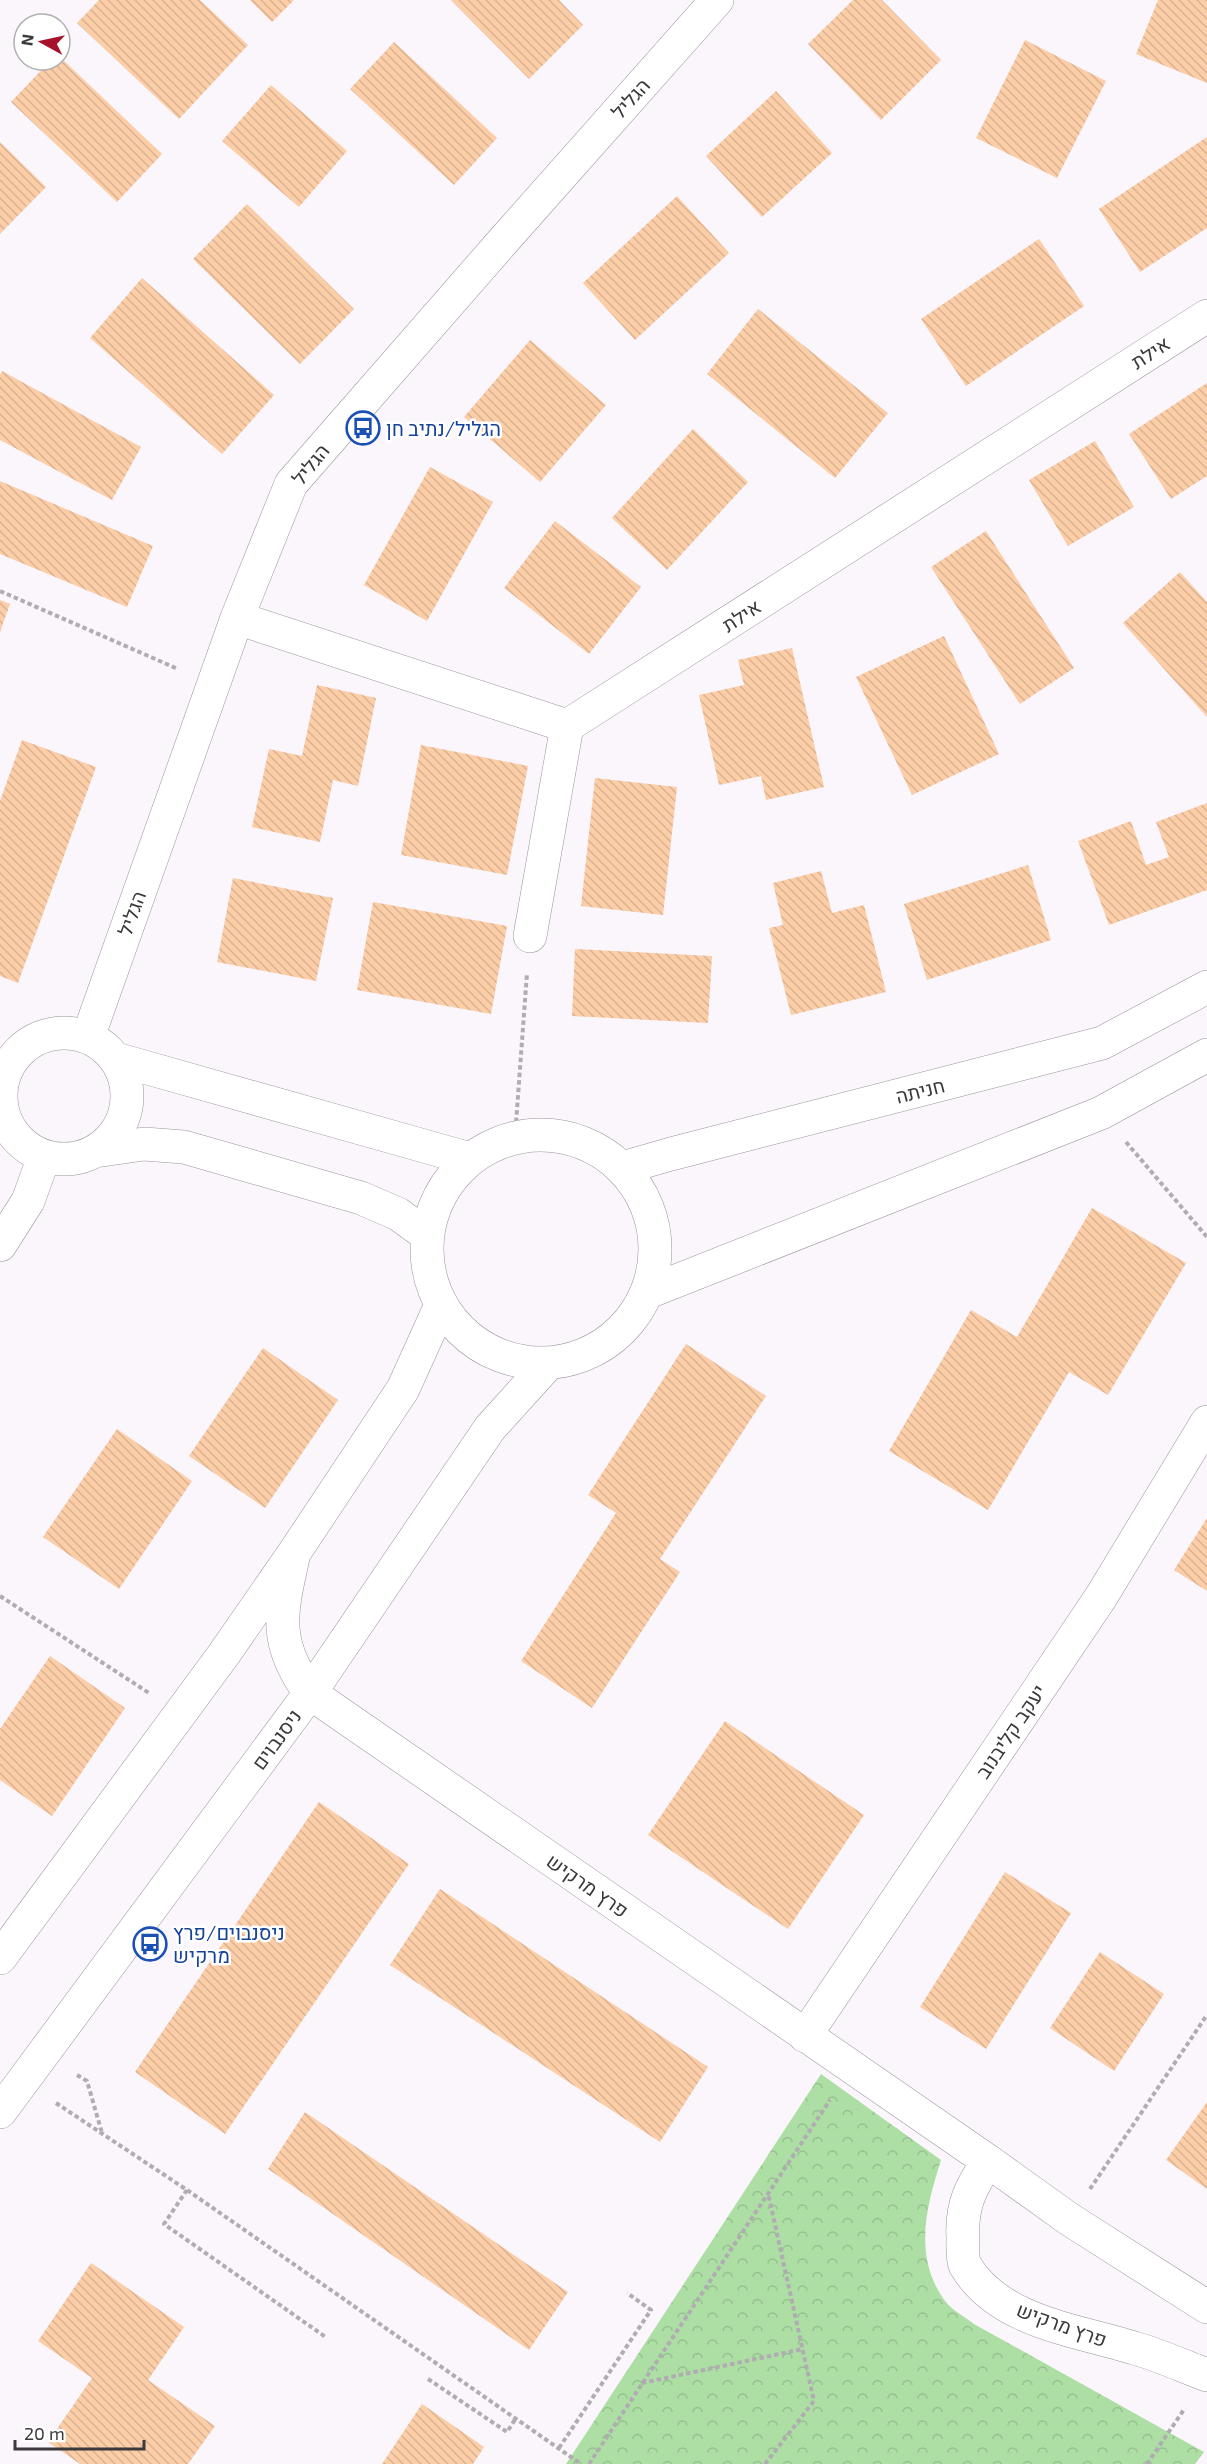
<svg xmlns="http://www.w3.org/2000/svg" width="1207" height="2464" font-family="'Exo 2',Heebo,sans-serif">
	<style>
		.park { fill: url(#park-crowns) }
		.building { fill: url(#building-back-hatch) }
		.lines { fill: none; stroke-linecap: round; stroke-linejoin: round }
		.minor-casing { stroke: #9a959b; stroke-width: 34 }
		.path { stroke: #b0acb1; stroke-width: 4; stroke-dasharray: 4.5 3; stroke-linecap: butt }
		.minor { stroke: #fff; stroke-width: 33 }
		.labels { text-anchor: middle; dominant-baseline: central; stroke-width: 5; stroke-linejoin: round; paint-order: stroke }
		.street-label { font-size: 20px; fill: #3b393b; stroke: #fff }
		.transit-label { font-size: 20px; fill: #164399; stroke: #fff; text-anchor: start }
	</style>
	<defs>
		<pattern id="park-crowns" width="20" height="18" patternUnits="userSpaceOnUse" patternTransform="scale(1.5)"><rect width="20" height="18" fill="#addfa5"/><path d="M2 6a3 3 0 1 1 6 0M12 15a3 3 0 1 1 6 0" fill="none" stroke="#96c08f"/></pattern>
		<pattern id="building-back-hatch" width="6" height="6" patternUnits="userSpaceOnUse" patternTransform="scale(1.5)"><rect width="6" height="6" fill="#fccea8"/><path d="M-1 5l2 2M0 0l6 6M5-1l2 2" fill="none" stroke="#d9b292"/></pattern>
	</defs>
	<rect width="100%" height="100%" fill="#fbf5fc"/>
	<path class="park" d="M821,2074L941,2160C926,2207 913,2257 945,2301C952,2310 965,2317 974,2324L1204,2452L1195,2464H566Z"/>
	<path class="building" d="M99,0H200L248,45L179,119L77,23Z
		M250,0H294L272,22Z
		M451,0H559L583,25L529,79Z
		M853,0H882L941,60L881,120L808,44Z
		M1158,0H1207V83L1136,54Z
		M1025,40L1106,81L1057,178L976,138Z
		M394,42L497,138L454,185L350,89Z
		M60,57L162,154L117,202L11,102L51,60H60Z
		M271,85L347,151L299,207L222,141Z
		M776,91L832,153L762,217L706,156Z
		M1207,137V228L1140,272L1099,209Z
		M0,142L46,187L0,234Z
		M677,196L729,253L635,340L583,283Z
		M247,204L354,309L300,364L193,259Z
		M1039,239L1084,306L966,386L921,319Z
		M142,278L274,395L222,454L90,338Z
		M758,309L888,413L835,478L707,374Z
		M530,340L606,405L540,482L464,417Z
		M2,371L141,447L112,500L0,440V375Z
		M1207,383V476L1171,499L1129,434Z
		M693,429L748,482L667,570L612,518Z
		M1095,441L1134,507L1068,546L1029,480Z
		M430,467L493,502L427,621L364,585Z
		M0,481L153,546L127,607L0,554Z
		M555,521L641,587L589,654L504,588Z
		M986,531L1074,668L1020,704L931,567Z
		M1180,572L1207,602V717L1123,623Z
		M0,600L10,604L0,632Z
		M944,636L999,754L912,795L856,677Z
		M792,648L824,787L766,800L761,776L719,785L699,695L744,685L738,660Z
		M317,685L376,698L358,786L333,780L320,842L252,827L269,749L302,756Z
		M22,740L96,767L18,983L0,976V801Z
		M421,745L528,766L507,875L401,855Z
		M595,778L677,787L663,915L581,906Z
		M1207,803V890L1109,925L1078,841L1131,821L1146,865L1169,857L1156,822Z
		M1028,865L1051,940L927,980L904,904Z
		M821,871L832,913L864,905L886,992L791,1015L769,928L783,925L773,883Z
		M233,878L333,898L316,981L217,962Z
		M373,902L507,926L491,1014L357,990Z
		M575,949L712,956L708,1023L572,1016Z
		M1092,1208L1186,1263L1108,1395L1069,1372L988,1510L889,1451L971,1310L1017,1337Z
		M686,1344L766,1396L660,1559L680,1572L592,1708L521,1661L616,1513L588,1495Z
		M263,1348L338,1400L265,1508L189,1456Z
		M117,1429L192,1481L119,1589L43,1537Z
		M1207,1518V1591L1174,1570Z
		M50,1656L125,1708L52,1816L0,1780V1729Z
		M725,1721L864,1815L788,1929L648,1835Z
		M319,1802L409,1864L225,2134L135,2072Z
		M1005,1872L1071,1913L986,2049L920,2007Z
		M440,1889L708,2067L660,2142L390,1965Z
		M1100,1952L1164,1994L1114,2071L1050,2028Z
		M1207,2102V2189L1166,2160Z
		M305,2112L568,2292L529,2350L268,2169Z
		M91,2263L184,2327L148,2380L215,2426L188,2464H80L48,2442L92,2378L38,2341Z
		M422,2404L484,2447L473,2464H382Z"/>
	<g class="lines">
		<g class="minor-casing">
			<path id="minor" d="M237,618L567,726L1207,316
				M530,936L567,726
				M1 1096a63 63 0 1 1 126 0a63 63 0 1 1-126 0Z
				M88,1037L237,618L291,484L504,240L717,0
				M116,1059L470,1159
				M427 1249a114 114 0 1 1 228 0a114 114 0 1 1-228 0Z
				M95,1151L144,1144L184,1147L361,1198L398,1214L427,1235
				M622,1168L671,1154L1102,1043L1207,987
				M0,1245L28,1201L44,1157
				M646,1293L1101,1113L1207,1055
				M294,1553C281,1612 272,1641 310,1693L988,2161C971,2187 961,2205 963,2238C963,2245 962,2258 965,2265C998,2322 1077,2330 1134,2348C1159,2355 1183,2366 1207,2375
				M0,1958L224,1654L294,1553L403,1389L441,1305
				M805,2036L1101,1597L1207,1422
				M0,2112L310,1693L490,1428L548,1364
				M988,2161L1069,2219L1207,2307"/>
		</g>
		<path class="path" d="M0,591L178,669
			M515,1137L527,973
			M1126,1142L1207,1237
			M0,1596L149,1693
			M77,2075L87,2081L102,2133
			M56,2103L187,2190L581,2464
			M1090,2189L1207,2015
			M187,2190L164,2224L327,2338
			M428,2379L507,2432L516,2418
			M642,2383L803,2349
			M559,2448L651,2310L627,2293
			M589,2464L830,2100
			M765,2464L814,2401L768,2193
			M1147,2464L1185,2408"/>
		<use href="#minor" class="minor"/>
	</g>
	<defs>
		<g id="bus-ring" transform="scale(1.725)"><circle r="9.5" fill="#fff" stroke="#1a4fb4" stroke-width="1.5"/><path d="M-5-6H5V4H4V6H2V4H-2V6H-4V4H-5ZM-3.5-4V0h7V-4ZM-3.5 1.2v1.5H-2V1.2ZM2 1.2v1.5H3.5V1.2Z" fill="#1a4fb4"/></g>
	</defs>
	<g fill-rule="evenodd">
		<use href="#bus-ring" x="363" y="428"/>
		<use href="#bus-ring" x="150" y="1944"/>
	</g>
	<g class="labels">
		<g class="street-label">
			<text transform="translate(630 98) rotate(-48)">הגליל</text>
			<text transform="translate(1150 352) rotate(-33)">אילת</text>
			<text transform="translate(310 464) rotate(-51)">הגליל</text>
			<text transform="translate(741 615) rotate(-33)">אילת</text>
			<text transform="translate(131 913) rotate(-70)">הגליל</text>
			<text transform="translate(920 1090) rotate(-14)">חניתה</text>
			<text transform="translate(1010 1731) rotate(-56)">יעקב קליבנוב</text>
			<text transform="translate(276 1739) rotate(-54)">ניסנבוים</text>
			<text transform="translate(588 1885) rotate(35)">פרץ מרקיש</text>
			<text transform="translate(1062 2324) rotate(20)">פרץ מרקיש</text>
		</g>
		<g class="transit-label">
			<text x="386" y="428">הגליל/נתיב חן</text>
			<text x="173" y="1932">ניסנבוים/פרץ<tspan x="173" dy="23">מרקיש</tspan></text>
		</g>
	</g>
	<g transform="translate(42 42) rotate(278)"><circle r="28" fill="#ffffff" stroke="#b1b0b1" stroke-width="1.5"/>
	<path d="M0-4.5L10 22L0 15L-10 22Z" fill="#a8112a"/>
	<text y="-9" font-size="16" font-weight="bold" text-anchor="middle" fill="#3b393b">N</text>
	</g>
	<path d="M15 2440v9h129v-9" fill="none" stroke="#3b393b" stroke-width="3"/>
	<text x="24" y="2440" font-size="18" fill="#3b393b" stroke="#ffffff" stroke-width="4.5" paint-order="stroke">20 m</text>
</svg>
